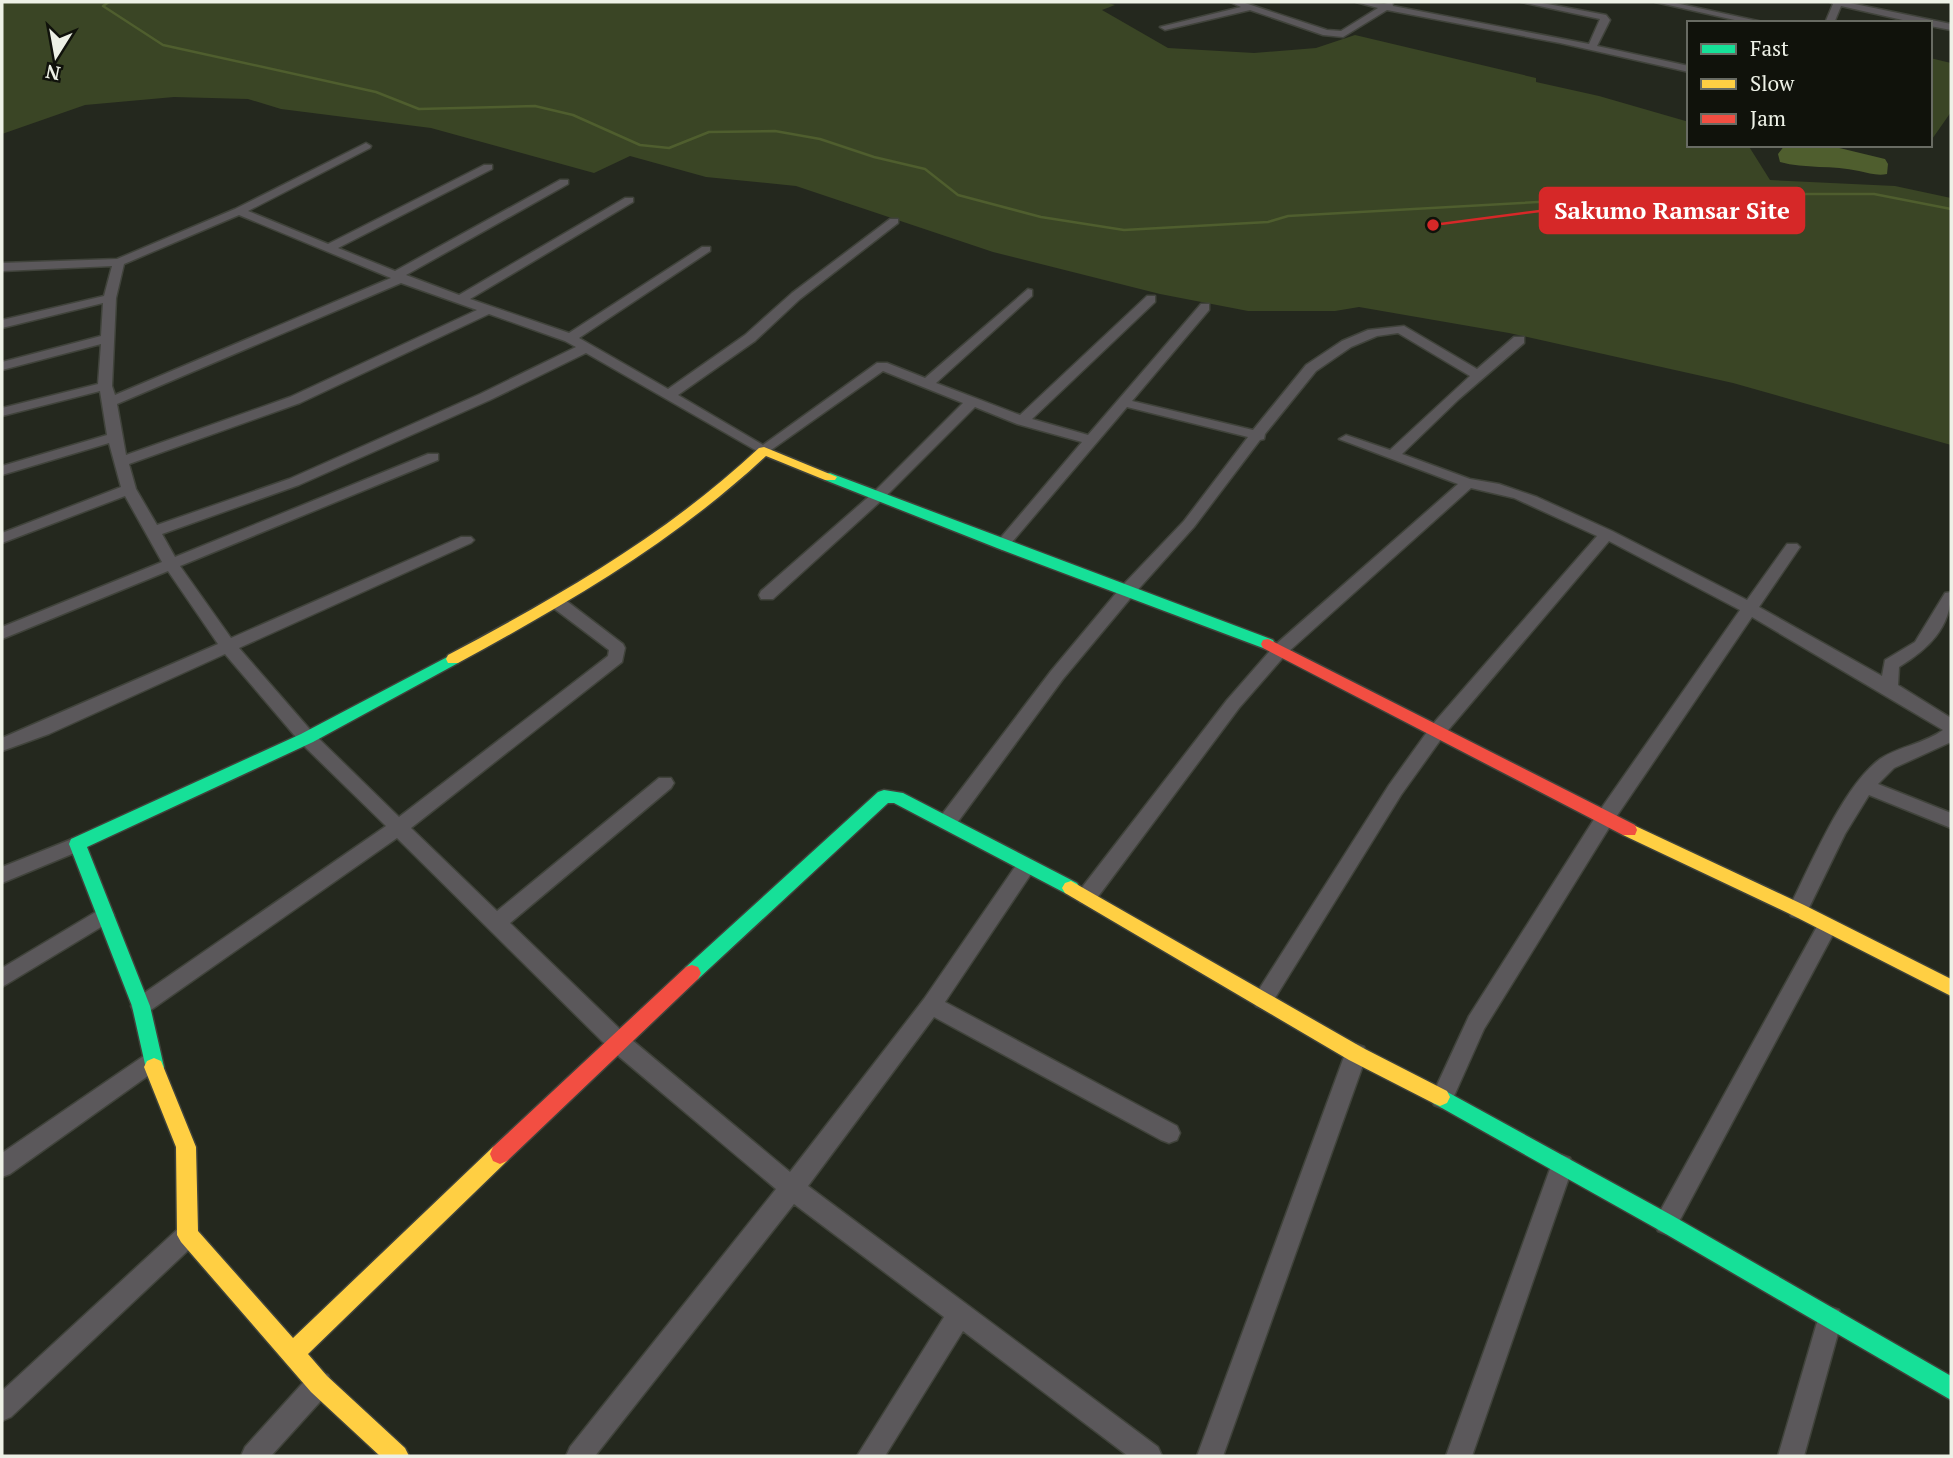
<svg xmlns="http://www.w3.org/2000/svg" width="1953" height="1458" font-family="'PT Serif',serif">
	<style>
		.green { fill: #3a4525 }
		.water { fill: #4f5e2e }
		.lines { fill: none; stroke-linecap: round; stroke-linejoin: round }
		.stream { stroke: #4f5e2e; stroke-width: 2.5 }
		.street-casing { stroke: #40433b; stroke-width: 3 }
		.fast-casing { stroke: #40433b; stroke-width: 3 }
		.slow-casing { stroke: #40433b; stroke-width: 3 }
		.jam-casing { stroke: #40433b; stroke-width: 3 }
		.street { fill: #5b585b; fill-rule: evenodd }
		.fast { fill: #16e098; fill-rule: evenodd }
		.slow { fill: #ffcf43; fill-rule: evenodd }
		.jam { fill: #f24e42; fill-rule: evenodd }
		.leader { fill: none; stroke: #d62828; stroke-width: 2.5 }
		.callout-dot { fill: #d62828; stroke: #10120b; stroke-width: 2.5 }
		.callout { fill: #d62828; stroke: #d62828; stroke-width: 2.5 }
		.callout-label { font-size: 24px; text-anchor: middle; font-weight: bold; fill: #fff }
	</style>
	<rect width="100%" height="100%" fill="#24281e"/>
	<path class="green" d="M2,2H1104L1115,5L1102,10L1168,48L1254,53L1316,48L1355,35L1536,78V82L1599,96L1689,122V145H1748L1770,180L1895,186L1951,198V445L1733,383L1509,333L1359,307L1335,311H1248L1160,294L993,252L796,186L706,177L630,156L594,173L431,128L281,109L248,99L174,97L85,105L2,134Z
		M1930,58L1951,63V112L1930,142Z"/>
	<path class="water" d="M1785,145H1827L1885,159L1888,164L1887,174C1877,176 1869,173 1859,171C1833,165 1805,169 1780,162L1778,154Z"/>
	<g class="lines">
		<path class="stream" d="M109,2L103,6L163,45L376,92L419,109L535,106L573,115L640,145L669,148L709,132L775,131L820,139L874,157L925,169L958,195L1041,217L1124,230L1268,222L1288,216L1593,199L1749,194H1874L1951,209"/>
		<g class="street-casing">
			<path id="street" d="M1230,2H1242L1327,30L1341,31L1378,8L1356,2L1384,4L1392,2L1393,6L1589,44L1600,19L1521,2H1537L1606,15L1610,20L1597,46L1689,66V72L1560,43L1387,10L1343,37L1323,35L1250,10L1165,30L1160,27L1241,7Z
				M1655,2H1671L1767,23H1748Z
				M1830,2H1845L1951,24V30L1930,26V23H1916L1841,6L1834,23H1825L1833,4Z
				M366,143L371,146L370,148L248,211L328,244L484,165H492V169L338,248L395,271L560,180H568V184L406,275L459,295L625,198H633V202L470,299L569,333L702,247H710V251L579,338L668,389L745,335L792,293L890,219H898V223L800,299L755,341L678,395L763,445L877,363H887L925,378L1028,289L1032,290V296L936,383L1020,415L1147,296H1155V302L1032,419L1088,435L1201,304H1209V310L1132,401L1253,430L1306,365L1342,341L1368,330L1404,326L1477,369L1514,337H1524V343L1459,399L1402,454L1470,479L1499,484L1537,497L1612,531L1747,600L1787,544H1797L1800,547L1759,607L1882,676L1885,660L1915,642L1945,593L1951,592C1951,628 1928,649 1899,667L1898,685L1951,718V742L1894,768L1878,784L1951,813V828L1869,795L1845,834L1805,916L1798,918L1791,916L1788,910C1810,867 1842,787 1880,759C1899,746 1924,744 1943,730L1752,617L1612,823L1484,1029L1450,1105L1442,1108L1434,1105L1431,1098L1469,1016L1598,813L1740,610L1609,541L1444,735L1401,795L1270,1006L1263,1009L1256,1006L1253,1000L1256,994L1389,785L1432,725L1597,536L1514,498L1471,488L1287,653L1239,708L1094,902L1087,904L1080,902L1077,896L1080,890L1227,700L1275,645L1458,484L1339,439L1346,435L1390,450L1470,376L1398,333L1377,336L1351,347L1316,371L1265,434L1264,439L1260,440L1194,527L1134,594L1063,679L954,827L947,829L940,827L938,822L940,817L1051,671L1122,586L1184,521L1248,437L1127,407L1007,548L1002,550L994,545L997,542L1082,442L1017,424L975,407L883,499L773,599H761L759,595L761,591L873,493L963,403L883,371L764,455L586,353L490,400L299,485L162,534L175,557L428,454H438V460L180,566L231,638L461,537H471L474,540L471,543L239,648L313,733L399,817L608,656L609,650L552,607L550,603L552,599H564L623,644L625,648L622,662L411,828L497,911L659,778H671L674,783L671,788L510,923L626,1035L790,1172L924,999L1019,861L1026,858L1033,861L1036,866L1033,871L945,1002L1177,1126L1180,1133L1177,1140L1169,1143L1161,1140L934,1017L808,1186L1158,1447L1162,1456H1128L963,1331L885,1456H857L944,1317L794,1204L595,1456H566L570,1447L776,1189L610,1049L397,838L148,1012L141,1015L134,1012L131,1006L134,1000L386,826L301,743L225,654L49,734L2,751V738L218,644L168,571L2,639V627L162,562L125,496L2,543V533L121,487L109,443L2,475V466L107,435L100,391L2,416V408L98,384L101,344L2,370V362L101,336L103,303L2,328V320L104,296L112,266L2,271V263L117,259L235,209ZM239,215L391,278L115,395L112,386L116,298L124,264ZM401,283L477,310L290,397L126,455L117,404ZM489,314L565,341L576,347L480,394L289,479L157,525L136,489L129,464L300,403Z
				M77,837L84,839L86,844L84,849L2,883V867Z
				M104,907L111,909L114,915L111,921L2,987V968Z
				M1827,919L1834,921L1837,927L1674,1231L1666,1234L1658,1231L1654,1223L1658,1215L1820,921Z
				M1356,1044L1364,1047L1367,1054L1223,1456H1197L1345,1054L1348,1047Z
				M151,1051L159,1054L162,1061L159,1068L10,1174L2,1177V1153Z
				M1562,1155L1570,1158L1573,1166L1472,1456H1446L1551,1166L1554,1158Z
				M188,1223L196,1227L200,1235L196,1243L11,1417L2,1421V1391L180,1227Z
				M1830,1307L1839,1310L1842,1319L1804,1456H1778L1818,1319L1821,1310Z
				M319,1371L328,1375L332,1384L328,1393L271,1456H241L245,1447L310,1375Z"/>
		</g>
		<g class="fast-casing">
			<path id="fast" d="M830,473L1273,640L1275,644L1268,649L1263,648L997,548L825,480V474Z
				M453,654L458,655L460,659L458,663L313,742L87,847L150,1006L164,1067L161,1073L154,1076L147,1073L132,1006L69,844L71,839L301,734Z
				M884,790L903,793L1077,883L1080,888L1077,893L1071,895L1065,893L894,803H888L698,979L692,981L686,979L683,973L686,967L878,792Z
				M1440,1088L1673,1216L1951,1376V1400L1659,1230L1433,1103L1430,1097L1433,1091Z"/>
		</g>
		<g class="slow-casing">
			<path id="slow" d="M764,447L837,477L835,480H825L766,456C674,542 568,603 458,663H448L446,659L448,655C559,596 666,535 759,448Z
				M1629,823L1804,905L1951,979V996L1792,915L1623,835L1621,830L1623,825Z
				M1071,881L1363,1048L1447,1091L1450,1097L1447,1103L1440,1106L1433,1103L1349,1060L1065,893L1062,888L1065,883Z
				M154,1058L161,1061L196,1147L198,1231L293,1338L493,1147L500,1144L507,1147L510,1154L507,1161L308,1354L327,1376L405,1448L409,1456H380L311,1392L181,1242L177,1235L176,1147L144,1067L147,1061Z"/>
		</g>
		<g class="jam-casing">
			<path id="jam" d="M1268,639L1635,825L1637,830L1635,835H1623L1263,648L1261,644L1263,640Z
				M692,965L698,967L701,973L698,979L507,1161L500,1164L493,1161L490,1154L493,1147L686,967Z"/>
		</g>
		<use href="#street" class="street"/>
		<use href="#fast" class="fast"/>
		<use href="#slow" class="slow"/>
		<use href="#jam" class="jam"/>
	</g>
	<path class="leader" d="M1433 225L1540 211"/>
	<circle class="callout-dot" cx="1433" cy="225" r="7"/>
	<rect class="callout" x="1540" y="188" width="264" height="45" rx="7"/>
	<g class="callout-label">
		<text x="1672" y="219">Sakumo Ramsar Site</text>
	</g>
	<rect width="1953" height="1458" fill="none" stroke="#edf1e6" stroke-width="7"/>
	<rect x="1687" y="21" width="245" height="126" fill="#10120b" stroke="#686b63" stroke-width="2"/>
	<rect x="1701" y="44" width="35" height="10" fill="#16e098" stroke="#686b63" stroke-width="2"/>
	<text x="1750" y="56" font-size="21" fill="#edf1e6">Fast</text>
	<rect x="1701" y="79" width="35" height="10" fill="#ffcf43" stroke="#686b63" stroke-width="2"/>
	<text x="1750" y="91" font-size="21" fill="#edf1e6">Slow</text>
	<rect x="1701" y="114" width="35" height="10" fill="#f24e42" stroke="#686b63" stroke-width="2"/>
	<text x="1750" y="126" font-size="21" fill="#edf1e6">Jam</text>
	<g transform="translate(56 56) rotate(191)" stroke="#10120b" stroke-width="5" paint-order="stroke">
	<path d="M0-5L12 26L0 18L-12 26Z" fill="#edf1e6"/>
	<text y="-10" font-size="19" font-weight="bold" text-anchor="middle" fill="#edf1e6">N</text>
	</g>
</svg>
